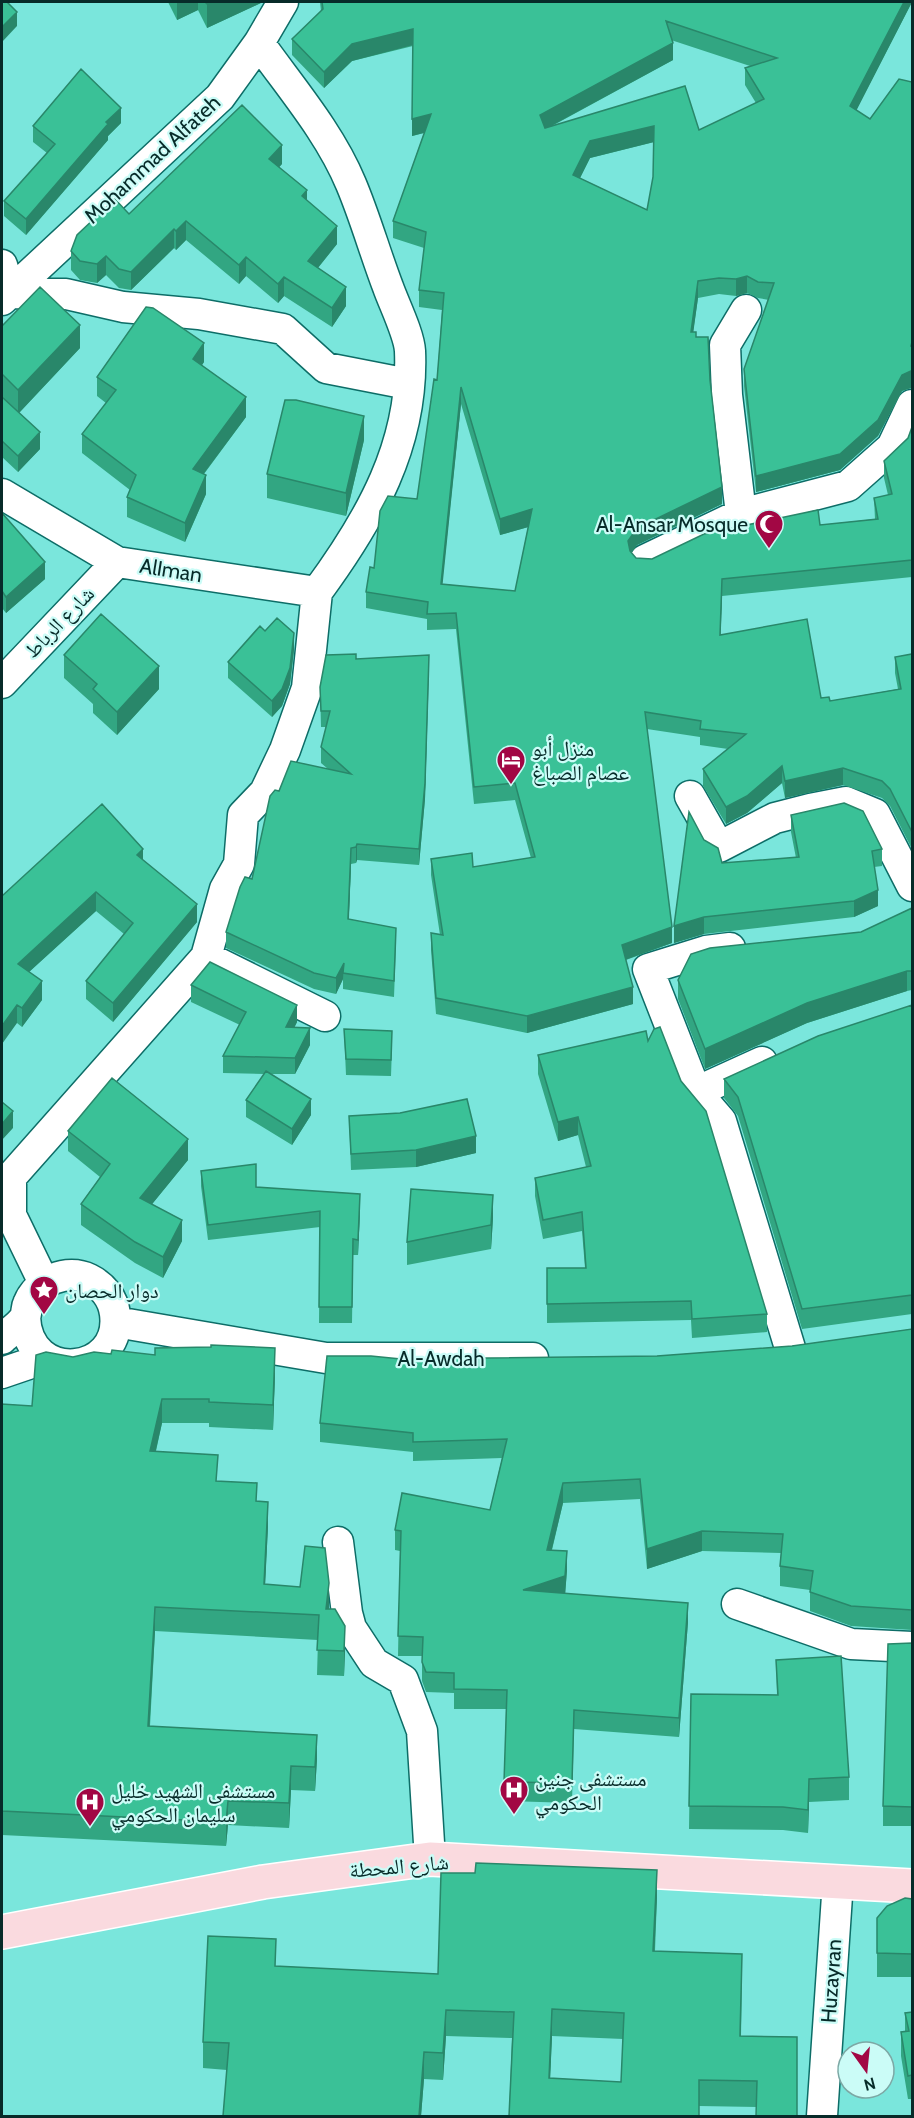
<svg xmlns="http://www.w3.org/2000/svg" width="914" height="2118" font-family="Cabin,'Noto Naskh Arabic',sans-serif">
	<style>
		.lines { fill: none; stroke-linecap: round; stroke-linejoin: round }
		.minor-casing { stroke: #0d6d67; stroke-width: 33 }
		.major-casing { stroke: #fff; stroke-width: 36 }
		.minor { stroke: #fff; stroke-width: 30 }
		.major { stroke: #fadadf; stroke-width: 33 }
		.wall { fill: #32a682; fill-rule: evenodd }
		.shaded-wall { fill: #29876a }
		.building { fill: #3ac197; stroke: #29876a; stroke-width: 1.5; fill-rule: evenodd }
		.labels { text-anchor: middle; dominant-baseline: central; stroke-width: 4.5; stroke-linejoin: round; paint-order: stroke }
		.street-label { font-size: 21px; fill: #072b29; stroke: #cbfcf7 }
		.poi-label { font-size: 21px; fill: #072b29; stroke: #cbfcf7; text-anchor: start }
	</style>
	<rect width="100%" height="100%" fill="#7ae6dc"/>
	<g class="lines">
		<g class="minor-casing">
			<path id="minor" d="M2,265L10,293L66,294L123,307L199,314L283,329L326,368L408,384
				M2,300L220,97L259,43L283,2
				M2,494L117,562L317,592C370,520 414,444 410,351C409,334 394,304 388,287C375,253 365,217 351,184C330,133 291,88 259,43
				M741,514L727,395L725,345L746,310
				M645,560L741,514L848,486L892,447L912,405
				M2,683L117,562
				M690,796L719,847L775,818L810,809L846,802L875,814L912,886
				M730,948L706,951L648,969L696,1092L721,1121L790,1348
				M206,957L325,1016
				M696,1092L762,1062
				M2,1207L11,1215L44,1283
				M11,1215V1177L206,957L225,889L239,864L243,815L265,792L285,750L307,688L317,592
				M116,1322L326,1358H533
				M2,1339C8,1333 21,1325 25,1317C27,1313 26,1308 28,1304C37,1281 67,1268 89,1279C103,1286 113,1298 115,1314C123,1375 28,1386 25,1317
				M2,1373L46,1358
				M338,1542L347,1613L351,1628L374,1663L403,1680L422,1731L430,1859
				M737,1604L851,1644L912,1647
				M822,2116L838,1881"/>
		</g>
		<g class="major-casing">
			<path id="major" d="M2,1932L263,1882L430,1859L912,1886"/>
		</g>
		<use href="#minor" class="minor"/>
		<use href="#major" class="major"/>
	</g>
	<path class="wall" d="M168,2H263L207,28L198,10L177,20Z
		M320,2H911V4L856,110L870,119L912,82V388H911L902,391L878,436L840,470L756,492L744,386V369L769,300L758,298L747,293L736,296L719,294L698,298L693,332L710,380L722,504L637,545L631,553L636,558L652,559L820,525L875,519L874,498L888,495L884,478V461L908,438L912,427V577L722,596L720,635L821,698L830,701L898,689L895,673V657L912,654V849L890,806L882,798L843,785L785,798L782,783L747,813L726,824L703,786V769L728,749L700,745V737L647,729L672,943L626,960L633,1004L527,1033L436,1014L431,950V933L440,935L431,875V859L473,867L531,858L515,800L474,804L456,629L427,630V619L366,608V592L374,568L417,499L437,380L442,310L419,307V290L424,248L393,238V221L424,133L412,136L413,46L352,61L324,88L292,55V39L321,11ZM671,40L750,66L745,68V85L756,103L699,130L552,126L673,60ZM654,142L653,177L647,210L580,178L590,158ZM461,404L500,535L528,527L515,591L442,584Z
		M121,123L108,136V140L26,235L4,216V201L47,153L33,142V126Z
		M282,164L279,167L307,200L337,244L318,268L346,306L332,327L284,296L278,303L246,276L239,284L186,240L176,250L174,248L131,290L119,288L106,275L97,283L80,280L71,270V251L129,214Z
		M2,326L80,348L19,413L40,449L18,472L2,457Z
		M204,362L202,365L246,417L204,474L206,494L185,542L127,517V497L130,490L82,453V434L106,403L97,396V377Z
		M364,440L346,516L267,498V474Z
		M2,513L45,579L6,613L2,608Z
		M265,631L294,650L290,684L282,706L272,717L228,678V662Z
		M64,655L159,689L117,735L93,713V704L64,678Z
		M356,659L429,671L425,799L419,865L357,860L356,863L351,864L349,919L396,944L394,997L343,989V979L336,994L314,989L226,948V932L252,879L328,769L321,763V747L326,727H321L320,687Z
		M791,815L882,849V866L874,867L878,906L854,917L704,934L674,943L704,840L722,863L796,858L791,832Z
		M143,860L197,922L113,1022L86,999V981L124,934L96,911L29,972L42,1000L22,1027L17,1023L2,896Z
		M912,908V990L907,991L807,1023L705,1069L678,999V980L861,932Z
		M191,985L297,1022L294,1028L310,1045L295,1074H270L311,1115L292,1145L246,1117V1100L264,1074L223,1073V1056L240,1025L191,1002Z
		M912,1005V1314L802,1329L738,1116L724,1098V1079Z
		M344,1029L392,1047L391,1076L346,1075Z
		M648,1041L767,1314V1332L692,1338L691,1320L547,1323V1268H585L582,1231L543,1239L535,1196V1178L586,1167L578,1135L558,1141L538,1074V1055Z
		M349,1116L476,1153L416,1167L351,1170Z
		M68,1131L188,1160L152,1204L182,1241L163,1278L135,1263L81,1225V1204L100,1177L68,1151Z
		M201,1171L256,1187L360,1210L358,1255H353L352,1323H319L320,1227L208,1240L201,1186Z
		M493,1218L491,1249L407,1265V1242Z
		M912,1329V1630L851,1626L810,1611V1590L780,1586V1566L781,1553L702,1551L647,1569L640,1499L563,1503L552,1550L567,1570L565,1594L688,1622L679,1737L574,1729L572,1803L504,1801L506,1709H454V1693L426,1692L422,1681V1656H398L400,1551L395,1550V1530L490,1510L502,1458L413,1461V1452L320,1442V1423L401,1359L657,1356L792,1346Z
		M73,1357L275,1373L273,1430L209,1427V1423H162L156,1451L257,1501L268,1526L265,1584L329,1609L345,1650L344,1676L317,1675L318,1640L155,1631L150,1726L317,1759L315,1791L291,1790L289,1828L228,1825L226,1846L2,1835V1404L32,1406Z
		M912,1643V1826H883V1806Z
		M776,1660L849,1777V1800L809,1802L808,1833L783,1830L689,1829L691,1694L777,1695Z
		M657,1897L655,1951L742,1980L741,2036L797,2037L757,2107L699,2106L509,2116L512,2038L446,2036L443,2080L424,2079L421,2116H223L227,2070L203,2068V2042L276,1966L438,1974ZM552,2036L623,2039L621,2082L550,2078Z
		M912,1899V1977H877V1953Z
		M912,2012V2099H908L901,2056V2032H905V2013Z"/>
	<path class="shaded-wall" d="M177,2H198V10L177,20Z
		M213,2H263L207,28V4Z
		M904,2H911V4L850,123V106Z
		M17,12V26L2,42V27Z
		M413,29V45L352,61L324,88V72L352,44Z
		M673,43V60L540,132V115Z
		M121,108V123L108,136V140L26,235V219L106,122Z
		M431,114V131L412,136V119Z
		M654,126V142L590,158L573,192V175L590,141Z
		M282,145V164L269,178V159Z
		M307,190V209L302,196Z
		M186,221V240L176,250V231Z
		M337,226V244L308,280V261Z
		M174,229V248L131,290V272Z
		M106,256V275L97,283V264Z
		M246,257V276L239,284V265Z
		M747,276V293L736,296V279Z
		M284,277V296L278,303V284Z
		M698,281V298L691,349V332Z
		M346,287V306L332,327V308Z
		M80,325V348L18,414V390Z
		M204,343V362L193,378V359Z
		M911,371V388L902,391L878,436L840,470L756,492V476L902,375Z
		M461,387V404L441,600V584Z
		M246,397V417L193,488V469Z
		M364,416V440L346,516V493Z
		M40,432V449L18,472V456Z
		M206,475V494L185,542V523Z
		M722,487V504L637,545L628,558V541L637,528Z
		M532,509V526L500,535V519Z
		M45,562V579L6,613V597Z
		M722,579V596L720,652V635Z
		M294,633V650L290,684L282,706L272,717V701Z
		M429,655L425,799L419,865V849Z
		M159,666V689L117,735V712Z
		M782,766V783L747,813L726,824V807Z
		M843,768V785L785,798V781Z
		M357,844V860L356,863V847Z
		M351,848V864L348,935V919Z
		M143,849V868L137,855Z
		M878,890V906L854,917V901Z
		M96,892V911L18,982V964Z
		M197,904V922L113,1022V1003Z
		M704,917V934L674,943V926Z
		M672,927V943L622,961V945Z
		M344,963L343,979L336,994V978Z
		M907,971V991L807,1023L705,1069V1049L807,1003Z
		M42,981V1000L22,1027V1008Z
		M633,987V1004L527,1033V1016Z
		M17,1005V1023L2,1044V1026Z
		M297,1005V1022L286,1044V1027Z
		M310,1028V1045L295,1074V1058Z
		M311,1099V1115L292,1145V1129Z
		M13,1111V1128L2,1140V1124Z
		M578,1117V1135L558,1141V1122Z
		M476,1136V1153L416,1167V1150Z
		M188,1139V1160L140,1219V1198Z
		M360,1194V1210L358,1255V1240Z
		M493,1195V1218L491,1249V1225Z
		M182,1220V1241L163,1278V1257Z
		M275,1348V1373L273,1430V1405Z
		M162,1399V1423L150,1476V1451Z
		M563,1483V1503L547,1569V1550Z
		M268,1502V1526L264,1608V1584Z
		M702,1531V1551L647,1569V1549Z
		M567,1551V1570L565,1596L523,1590Z
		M329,1583V1608L326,1633V1609Z
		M688,1603V1622L679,1737V1718Z
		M155,1607V1631L148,1751V1726Z
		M345,1626V1650L344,1676V1651Z
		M317,1735V1759L315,1791V1767Z
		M291,1766V1790L289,1828V1803Z
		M809,1779V1802L808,1833V1810Z
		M228,1801V1825L226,1846V1822Z
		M657,1870V1897L653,1978V1951Z
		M552,2009V2036L549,2105V2078Z
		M446,2010V2036L443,2080V2053Z
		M424,2052V2079L421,2116H419Z"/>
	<path class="building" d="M2,2H7L17,12L2,27Z
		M205,2H213L207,4Z
		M322,2H904L850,106L870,119L899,79L912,82V342L911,346H912V372L911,371L902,375L878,420L840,454L756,476L744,369L774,283L758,282L747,276L736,279L719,278L698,281L691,332H696V337H708L710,380L722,487L637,528L628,541L630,551L636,558L652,559L704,534L818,510L820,525L878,519L874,498L892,494L884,461L908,438L912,427V560L722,579L720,635L807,619L821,698L829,697L830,701L901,689L895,657L912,654V832L890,789L882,781L843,768L785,781L782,766L747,796L726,807L703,769L746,734L700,729L701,721L645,712L672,927L622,945L633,987L527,1016L436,998L431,933L443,935L431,859L472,853L473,867L535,857L515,783L474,787L456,613L427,614L428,602L366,592L370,567L374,568L380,511L388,496L417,499L434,379L437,380L444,293L419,290L426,232L393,221L431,114L412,119L413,29L352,44L324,72L292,39L323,9ZM666,21L777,58L745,68L764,99L699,130L685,86L545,128L540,115L673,43ZM654,126L653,177L647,210L573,175L590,141ZM461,387L500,519L532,509L515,591L441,584Z
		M81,69L121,108L106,122L108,124L26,219L4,201L55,144L33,126Z
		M242,105L282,145L269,159L307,190L302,196L337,226L308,261L346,287L332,308L284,277L278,284L246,257L239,265L186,221L176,231L174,229L131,272L119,269L106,256L97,264L80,261L71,251L77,235L115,199L129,214Z
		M40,287L80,325L18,390L2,374V326Z
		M146,307L153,308L204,343L193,359L246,397L193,469L206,475L185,523L127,497L136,475L82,434L116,390L97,377Z
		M2,397L40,432L18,456L2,441Z
		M285,400H296L364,416L346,493L267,474Z
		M2,513L45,562L6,597L2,591Z
		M101,614L159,666L117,712L93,689L97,684L64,655Z
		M277,618L294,633L290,668L282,689L272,701L228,662L260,626L265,631Z
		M356,654V659L429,655L425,783L419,849L357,844L356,847L351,848L348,919L396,928L394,981L343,973L344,963L336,978L314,973L226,932L240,887L245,877L252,879L270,796L275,790L279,791L291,761L351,774L321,747L330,711H321L320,687L326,655Z
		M844,803L863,811L882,849L872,851L878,890L854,901L704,917L674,926L689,812L704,840L718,848L722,863L799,857L791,815Z
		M102,804L143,849L137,855L197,904L113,1003L86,981L133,923L96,892L18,964L42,981L22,1008L17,1005L2,1026V896Z
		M912,908V971H907L807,1003L705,1049L678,980L691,954L710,948L861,932Z
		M210,962L297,1005L286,1027L310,1028L295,1058L223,1056L246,1012L191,985Z
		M912,1005V1295L802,1309L738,1097L724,1079L818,1036Z
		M660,1027L681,1081L706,1111L767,1314L692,1319L691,1301L547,1304V1268H586L582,1212L543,1220L535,1178L591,1166L578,1117L558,1122L538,1055L646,1031L648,1041L654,1029Z
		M344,1029L392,1031L391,1060L346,1059Z
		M266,1071L311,1099L292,1129L246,1100Z
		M112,1078L188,1139L140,1198L182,1220L163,1257L135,1242L81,1204L110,1164L68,1131Z
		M467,1099L476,1136L416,1150L351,1154L349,1116L400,1113Z
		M2,1102L13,1111L2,1124Z
		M256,1164V1187L360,1194L358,1240L353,1239L352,1307H319L320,1211L208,1225L201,1171Z
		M411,1189L493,1195L491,1225L407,1242Z
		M912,1329V1610L851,1606L810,1592L813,1571L780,1566L783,1534L702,1531L647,1549L640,1479L563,1483L547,1550L567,1551L565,1576L523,1590L688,1603L679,1718L574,1710L572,1783L504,1782L507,1690L454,1689V1673L426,1672L422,1662L423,1637L398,1636L401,1531L395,1530L402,1493L490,1510L507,1439L413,1442V1433L320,1423L327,1356H371L401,1359L657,1356L792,1346Z
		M211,1345L275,1348L273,1405L209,1402V1399H162L150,1451L218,1455L216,1481L257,1483L256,1501L268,1502L264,1584L300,1587L305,1546L325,1548L329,1583L326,1609H335L345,1626L344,1651L317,1650L319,1615L155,1607L148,1726L317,1735L315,1767L291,1766L289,1803L228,1801L226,1822L2,1811V1404L32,1406L36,1355L46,1352L73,1357L94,1352L111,1354L112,1350L155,1355V1348L211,1347Z
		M912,1643V1807L883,1806L888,1644Z
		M841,1656L849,1777L809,1779L808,1810L783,1807L689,1806L691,1694L778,1695L776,1660Z
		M476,1863L657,1870L653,1951L742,1954L740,2036L797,2037V2116H756L757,2081L699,2080V2116H509L514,2012L446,2010L443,2053L424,2052L419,2116H223L229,2043L203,2042L208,1936L276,1939L275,1966L438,1974L441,1873H475ZM552,2009L624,2013L621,2082L549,2078Z
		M905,1898L912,1899V1954L877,1953V1918L887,1906Z
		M912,2012V2075L908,2076L901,2032L909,2031L905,2013Z"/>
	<defs>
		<g id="mosque-pin" transform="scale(1.5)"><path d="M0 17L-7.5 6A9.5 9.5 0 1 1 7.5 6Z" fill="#a20744" stroke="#cbfcf7"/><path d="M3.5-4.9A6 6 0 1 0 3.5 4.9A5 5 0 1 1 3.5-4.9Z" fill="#fff"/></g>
		<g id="hotel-pin" transform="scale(1.5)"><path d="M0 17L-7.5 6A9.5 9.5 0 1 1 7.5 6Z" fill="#a20744" stroke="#cbfcf7"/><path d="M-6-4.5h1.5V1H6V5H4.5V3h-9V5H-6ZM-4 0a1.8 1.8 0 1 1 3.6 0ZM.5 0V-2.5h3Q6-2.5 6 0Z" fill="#fff"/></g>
		<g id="sight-pin" transform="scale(1.5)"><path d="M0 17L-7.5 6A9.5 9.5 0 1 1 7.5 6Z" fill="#a20744" stroke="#cbfcf7"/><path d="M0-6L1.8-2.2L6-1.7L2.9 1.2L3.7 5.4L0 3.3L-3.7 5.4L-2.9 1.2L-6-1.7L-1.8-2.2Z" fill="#fff"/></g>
		<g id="hospital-pin" transform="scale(1.5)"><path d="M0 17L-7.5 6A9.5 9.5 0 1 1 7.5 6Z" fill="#a20744" stroke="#cbfcf7"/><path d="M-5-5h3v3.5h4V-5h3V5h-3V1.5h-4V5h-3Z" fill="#fff"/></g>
	</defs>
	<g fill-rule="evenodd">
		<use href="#mosque-pin" x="769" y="524"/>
		<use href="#hotel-pin" x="511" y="760"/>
		<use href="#sight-pin" x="44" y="1290"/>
		<use href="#hospital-pin" x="514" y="1790"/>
		<use href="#hospital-pin" x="90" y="1802"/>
	</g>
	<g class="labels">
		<g class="street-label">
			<text transform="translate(152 159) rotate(-43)">Mohammad Alfateh</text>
			<text transform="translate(171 570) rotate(9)">AlIman</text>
			<text transform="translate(59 622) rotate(-46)">شارع الرباط</text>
			<text x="441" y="1358">Al-Awdah</text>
			<text transform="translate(399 1866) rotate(-5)">شارع المحطة</text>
			<text transform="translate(831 1981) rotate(-86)">Huzayran</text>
		</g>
		<g class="poi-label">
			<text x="748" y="524" text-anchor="end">Al-Ansar Mosque</text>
			<text x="532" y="748">منزل أبو<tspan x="532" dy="24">عصام الصباغ</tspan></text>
			<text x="65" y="1290">دوار الحصان</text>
			<text x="535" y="1778">مستشفى جنين<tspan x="535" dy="24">الحكومي</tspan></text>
			<text x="111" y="1790">مستشفى الشهيد خليل<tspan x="111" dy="24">سليمان الحكومي</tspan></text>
		</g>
	</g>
	<rect width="914" height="2118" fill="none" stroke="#072b29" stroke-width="6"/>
	<g transform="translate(866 2070) rotate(165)"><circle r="28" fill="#cbfcf7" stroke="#7da8a5" stroke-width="1.5"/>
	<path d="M0-4.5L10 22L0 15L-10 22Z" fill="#a20744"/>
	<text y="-9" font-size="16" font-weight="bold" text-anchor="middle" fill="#072b29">N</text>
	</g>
</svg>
